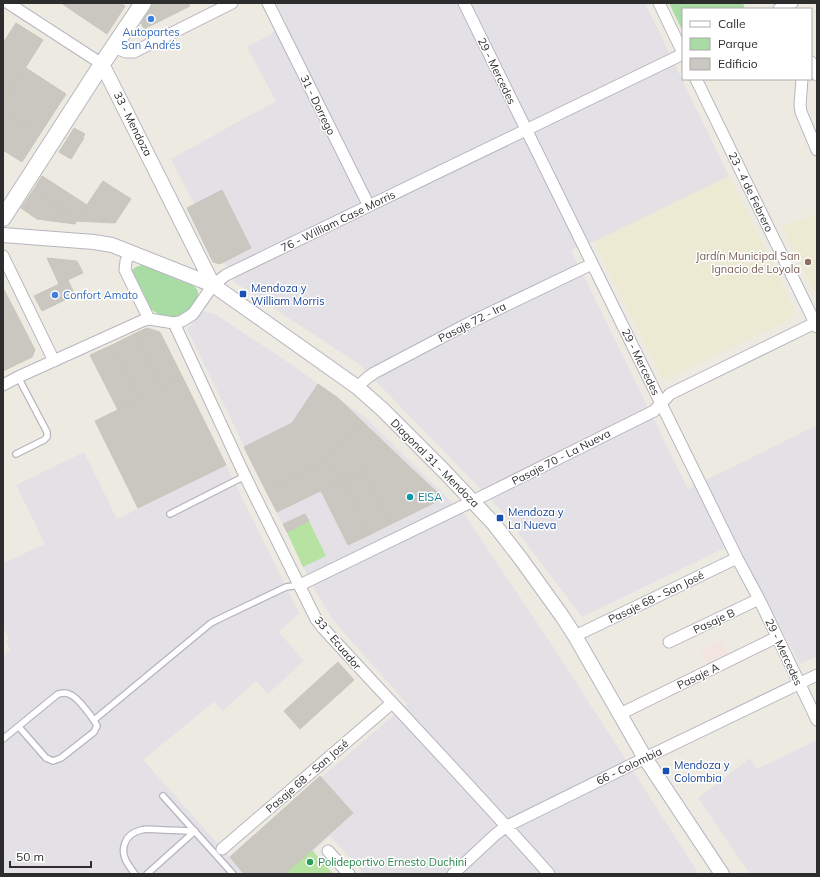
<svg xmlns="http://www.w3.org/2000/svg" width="820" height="877" font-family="Mulish,sans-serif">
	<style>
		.industrial { fill: #e4e1e6 }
		.education { fill: #ecead3 }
		.medical { fill: #f2e4e0 }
		.green { fill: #a9dca5 }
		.pitch { fill: #b6e2a2 }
		.building { fill: #c9c7c0; stroke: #c8c7bb }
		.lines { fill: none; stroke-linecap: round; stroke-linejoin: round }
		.service-casing { stroke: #b6b5bf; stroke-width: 8 }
		.minor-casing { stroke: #b6b5bf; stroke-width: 13 }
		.tertiary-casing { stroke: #b6b5bf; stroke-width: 16 }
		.secondary-casing { stroke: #b6b5bf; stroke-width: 18 }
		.service { stroke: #fff; stroke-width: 5.5 }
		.minor { stroke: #fff; stroke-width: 11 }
		.tertiary { stroke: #fff; stroke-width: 14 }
		.secondary { stroke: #fff; stroke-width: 16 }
		.shop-dot { fill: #3f7fe0; stroke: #fff; stroke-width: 1.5 }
		.education-dot { fill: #8d6e63; stroke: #fff; stroke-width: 1.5 }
		.transit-dot { fill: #1a4fb4; stroke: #fff; stroke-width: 1.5 }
		.culture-dot { fill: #0f9aa8; stroke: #fff; stroke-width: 1.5 }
		.leisure-dot { fill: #2e9e5b; stroke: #fff; stroke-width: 1.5 }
		.labels { text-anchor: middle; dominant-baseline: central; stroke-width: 3; stroke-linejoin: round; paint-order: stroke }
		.shop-label { font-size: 11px; fill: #366cbe; stroke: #fff }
		.street-label { font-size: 11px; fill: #2d2d2d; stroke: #fff }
		.education-label { font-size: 11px; fill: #785e54; stroke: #fff; text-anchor: end }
		.transit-label { font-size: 11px; fill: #164399; stroke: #fff; text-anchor: start }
		.culture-label { font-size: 11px; fill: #0d838f; stroke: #fff; text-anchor: start }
		.leisure-label { font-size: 11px; fill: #27864d; stroke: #fff; text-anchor: start }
	</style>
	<rect width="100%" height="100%" fill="#edebe1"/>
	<path class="industrial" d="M276,3H645L729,176L594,242L571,250L688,489L817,425V656L800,664L735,543L582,617L499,508L360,365L234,282L171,159L276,101L247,47L287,25Z
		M204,311L215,314L292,365L366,418L465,515L554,648L699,874H364L330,836L289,874H3V656L10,650L6,641L9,639L3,628V563L45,544L16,485L84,452L117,519L226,465L299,613L279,632L304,661L268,694L256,681L223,711L214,702L143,760L229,856L407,704L333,620L313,587L187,329Z
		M817,740V874H750L698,798L750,758L757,769Z"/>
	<path class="education" d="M729,176L795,310L793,317L667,379L661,376L594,242Z
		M817,213V297L782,227Z"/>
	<path class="medical" d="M723,640L730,656L708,667L701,650Z"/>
	<path class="green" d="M669,3H743L745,9H683V29L681,28Z
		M142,265L194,286L198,291V299L193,308L183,314L175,317H164L148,308L132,270L136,267Z"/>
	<path class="pitch" d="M309,521L326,556L303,567L287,532Z
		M312,850L333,874H285Z"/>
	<path class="building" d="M61,3H120L125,6L107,34Z
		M154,3H188L190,6L144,29L141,23Z
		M16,23L43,40L8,95L3,91V43Z
		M26,68L66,94L40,134L3,111V102Z
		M3,91L8,95L3,102Z
		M3,111L40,134L22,162L3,150Z
		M74,128L85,134L83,137L84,138L71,159L59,152Z
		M42,176L87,205L76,221L58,209L60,206L34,189Z
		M103,181L131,199L115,223L76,221Z
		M34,189L60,206L58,209L76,221L75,224L37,219L21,208Z
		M222,190L251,248L220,264L213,262L187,208Z
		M47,258L77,261L83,273L59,284Z
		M68,280L75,295L42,311L34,296Z
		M3,288L15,311L3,317Z
		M15,311L35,350L32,357L3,371V317Z
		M147,328L160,332L183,378L161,388L134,334Z
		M134,334L161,388L139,399L112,345Z
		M112,345L139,399L118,410L90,355Z
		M183,378L226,465L138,508L95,421Z
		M318,384L338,398L363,422L326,461L266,491L244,447L292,423Z
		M363,422L411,468L379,500L364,470L343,480L326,461Z
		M326,461L343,480L277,512L266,491Z
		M411,468L439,494L438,501L391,524L379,500Z
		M364,470L391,524L369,535L343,480Z
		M343,480L369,535L348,545L321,491Z
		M305,514L309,521L287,532L283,524Z
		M338,662L354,680L300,729L284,711Z
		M320,776L353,813L285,874H244L230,857Z"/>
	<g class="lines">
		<g class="service-casing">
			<path id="service" d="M16,454L44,440L47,437V432L18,377
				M170,514L245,476
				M94,720L211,623L221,618L286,587L300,585
				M3,739L58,694C63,693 66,692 71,695C78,698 94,719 97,726L94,732L61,758L53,761L46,758L19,727
				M163,796L233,874
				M135,874C128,865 120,855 125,843C127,836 134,832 141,830C148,828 156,830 163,830C174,830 184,831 195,831
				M147,874L195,831"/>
		</g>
		<g class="minor-casing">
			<path id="minor" d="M8,3L102,64
				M268,3L369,206
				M464,3L737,558L759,599L817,720
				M659,3L683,53
				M779,9L792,3
				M113,47L126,52H134L232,3
				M811,62L817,75
				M696,79L817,327
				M802,79L800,105L801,112L817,150
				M130,252L126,261L125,270L149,319
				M3,256L54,361
				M174,323L245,476L316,619L323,628C398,710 475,790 549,874
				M3,385L18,377L142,321L149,319L174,323L182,321L193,314L213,285L226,275L683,54
				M357,387L367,378L374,373L469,323L592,264
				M300,585L473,501L654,411L670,394L817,322
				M575,636L737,558
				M669,642L759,599
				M620,714L777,637
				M222,849L392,703
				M328,851L349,874
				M453,874L496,834L507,826L645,758L817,675"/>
		</g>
		<g class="tertiary-casing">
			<path id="tertiary" d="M102,64L213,285
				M3,235L94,242L112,245L213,285L357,387L382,409L444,471L494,524L521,559L562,616L575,636L645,758L722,874"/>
		</g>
		<g class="secondary-casing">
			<path id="secondary" d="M3,218L102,64L143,3"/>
		</g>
		<use href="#service" class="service"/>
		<use href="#minor" class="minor"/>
		<use href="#tertiary" class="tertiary"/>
		<use href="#secondary" class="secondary"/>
	</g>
	<g class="shop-dot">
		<circle cx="151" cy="19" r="4"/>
		<circle cx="55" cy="295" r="4"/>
	</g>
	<circle class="education-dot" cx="808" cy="262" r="4"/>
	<g class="transit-dot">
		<rect x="239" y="290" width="8" height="8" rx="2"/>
		<rect x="496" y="514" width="8" height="8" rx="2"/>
		<rect x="662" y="767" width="8" height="8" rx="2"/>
	</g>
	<circle class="culture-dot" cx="410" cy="497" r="4"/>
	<circle class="leisure-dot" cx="310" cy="862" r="4"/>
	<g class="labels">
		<g class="shop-label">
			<text x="151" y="32">Autopartes<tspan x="151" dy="13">San Andrés</tspan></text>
			<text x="63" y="295" text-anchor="start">Confort Amato</text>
		</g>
		<g class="street-label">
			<text transform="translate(497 71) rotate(64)">29 - Mercedes</text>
			<text transform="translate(318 105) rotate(64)">31 - Dorrego</text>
			<text transform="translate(133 124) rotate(63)">33 - Mendoza</text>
			<text transform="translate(751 192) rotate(64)">23 - 4 de Febrero</text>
			<text transform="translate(338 221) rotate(-26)">76 - William Case Morris</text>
			<text transform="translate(472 322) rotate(-27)">Pasaje 72 - Ira</text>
			<text transform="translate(641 362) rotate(64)">29 - Mercedes</text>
			<text transform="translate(561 457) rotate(-27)">Pasaje 70 - La Nueva</text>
			<text transform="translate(435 463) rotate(45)">Diagonal 31 - Mendoza</text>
			<text transform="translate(656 597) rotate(-26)">Pasaje 68 - San José</text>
			<text transform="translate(714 621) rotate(-25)">Pasaje B</text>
			<text transform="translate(338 643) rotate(50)">33 - Ecuador</text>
			<text transform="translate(784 652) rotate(65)">29 - Mercedes</text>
			<text transform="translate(698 676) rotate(-26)">Pasaje A</text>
			<text transform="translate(629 766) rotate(-26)">66 - Colombia</text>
			<text transform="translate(307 776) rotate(-41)">Pasaje 68 - San José</text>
		</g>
		<g class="education-label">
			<text x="800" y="256">Jardín Municipal San<tspan x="800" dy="13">Ignacio de Loyola</tspan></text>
		</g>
		<g class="transit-label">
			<text x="251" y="288">Mendoza y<tspan x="251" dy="13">William Morris</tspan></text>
			<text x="508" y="512">Mendoza y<tspan x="508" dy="13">La Nueva</tspan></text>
			<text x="674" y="765">Mendoza y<tspan x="674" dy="13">Colombia</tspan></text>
		</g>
		<g class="culture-label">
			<text x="418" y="497">EISA</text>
		</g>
		<g class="leisure-label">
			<text x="318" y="862">Polideportivo Ernesto Duchini</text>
		</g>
	</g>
	<rect width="820" height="877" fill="none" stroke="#2d2d2d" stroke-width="8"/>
	<rect x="682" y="8" width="130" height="72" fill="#ffffff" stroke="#ababab"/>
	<rect x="690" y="21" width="20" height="6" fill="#ffffff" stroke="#ababab"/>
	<text x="718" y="28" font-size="12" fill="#2d2d2d">Calle</text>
	<rect x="690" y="38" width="20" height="12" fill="#a9dca5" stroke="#ababab"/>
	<text x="718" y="48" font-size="12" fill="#2d2d2d">Parque</text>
	<rect x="690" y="58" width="20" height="12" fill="#c9c7c0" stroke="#ababab"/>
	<text x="718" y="68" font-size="12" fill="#2d2d2d">Edificio</text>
	<path d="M10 861v6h81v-6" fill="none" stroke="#2d2d2d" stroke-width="2"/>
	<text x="16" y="861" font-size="12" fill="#2d2d2d" stroke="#ffffff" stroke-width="3" paint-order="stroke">50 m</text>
</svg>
